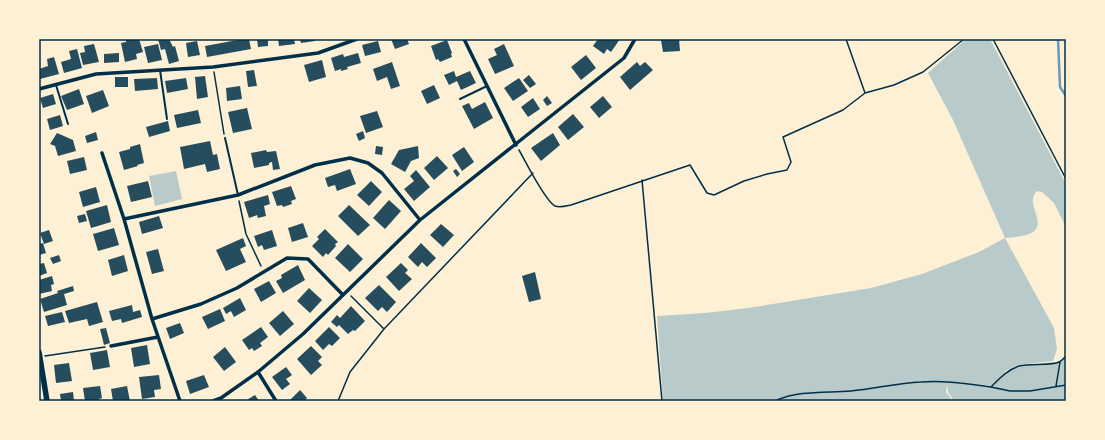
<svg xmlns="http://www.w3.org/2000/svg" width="1105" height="440" font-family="Ubuntu,sans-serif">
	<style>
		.green { fill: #b9caca }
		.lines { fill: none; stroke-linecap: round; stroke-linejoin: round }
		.stream { stroke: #669bbc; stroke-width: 2.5 }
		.building { fill: #264d5e }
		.path { stroke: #003049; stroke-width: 1.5 }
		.service { stroke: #003049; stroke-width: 2 }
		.minor { stroke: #003049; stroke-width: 3.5 }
		.secondary { stroke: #003049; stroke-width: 5.5 }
		.neatline { fill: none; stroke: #003049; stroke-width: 1.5 }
	</style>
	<rect width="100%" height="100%" fill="#fdf0d5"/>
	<path class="green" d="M966,39H990L1066,184V227L1054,203L1042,192L1037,191C1024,203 1047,222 1033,232C1025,237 1014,237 1005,238L1054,328L1057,349L1053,361L1018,365L1007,370L991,386L948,381L991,387C1000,379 1008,370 1019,366C1031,363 1049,368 1059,362C1062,361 1064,358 1066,356V401H954L948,392L947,385L946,392L953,401H663L657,316L705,313L748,308L871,288L922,274L979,252L1005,238L953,120L928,73Z
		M176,171L182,199L155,206L149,176Z"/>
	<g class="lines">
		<path class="stream" d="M1058,39L1060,87L1066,96"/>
	</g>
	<path class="building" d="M126,39H139L143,52L136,54L137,59L125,62L121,43L126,42Z
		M158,39H169L173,47L175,46L179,61L169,64L165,49L161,50Z
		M243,39H249L251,49L207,57L205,46Z
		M257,39H268V46L258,47Z
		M278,39H294L295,44L279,46Z
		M300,39H314L315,41L301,43Z
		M391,39H407L409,44L395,49Z
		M598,39H620L611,52L607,49L604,54L593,46Z
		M679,39L680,51L663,52L661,40Z
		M447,40L452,53L451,54L452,57L440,62L438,59L436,60L431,46Z
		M197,41L200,55L188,57L186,43Z
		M378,41L381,52L365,56L362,45Z
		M94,44L99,62L83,65L80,53L85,52L84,46Z
		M158,44L162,60L148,63L144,47Z
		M504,44L514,66L495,74L488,59L497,55L494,49Z
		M77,49L82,68L64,73L61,62L71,59L69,51Z
		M119,53V62L104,63V54Z
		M358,53L361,63L347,67L348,69L341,71V69L335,71L331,58L343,54L344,57Z
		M586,55L596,68L581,80L571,67Z
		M54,57L59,74L40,79L39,69L48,66L47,59Z
		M322,60L326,77L309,82L304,65Z
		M392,62L400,86L391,89L387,77L377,81L373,69Z
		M637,62L640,66L645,62L653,70L630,90L620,77Z
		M254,70L257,86L248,87L246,71Z
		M454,71L456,77L470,71L476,83L461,90L457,81L449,85L444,75Z
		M529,75L536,84L530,88L523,80Z
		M205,76L208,97L197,99L195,77Z
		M115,77H128V87H115Z
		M157,78L158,89L135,91L134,79Z
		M186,78L188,89L167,93L165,81Z
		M519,78L528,91L513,101L504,88Z
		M434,85L440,98L427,104L421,91Z
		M240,86L242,99L227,101L226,88Z
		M79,89L84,104L67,110L61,96Z
		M103,90L109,106L92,113L86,96Z
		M53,94L56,104L43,108L40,98Z
		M547,96L552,103L547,106L543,100Z
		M603,96L612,107L599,118L590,107Z
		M533,98L540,109L528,117L521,107Z
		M485,102L493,118L474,129L462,106L469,103L472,109Z
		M247,108L252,129L233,133L228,112Z
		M198,110L201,123L177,128L174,115Z
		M377,111L383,127L366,133L360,116Z
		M573,114L584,127L568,140L558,127Z
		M60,115L63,126L50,130L47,119Z
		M168,121L170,131L149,137L146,127Z
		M363,131L365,138L359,141L356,134Z
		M96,132L98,140L87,143L85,136Z
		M57,133L73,140L76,151L58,156L55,146L50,144Z
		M553,133L560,145L541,161L531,148Z
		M210,141L213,155L217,154L220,169L207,172L205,164L184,169L180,147Z
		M140,144L144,163L137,165L138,166L124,170L119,152L130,149V147Z
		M376,146L383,147L382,155L375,154Z
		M418,146L419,158L411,161L405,172L391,164L399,150Z
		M464,147L474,162L462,171L452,155Z
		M266,150L267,152L276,151L280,169L273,170L272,162L269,163V165L254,168L251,153Z
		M437,156L448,168L434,180L424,168Z
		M84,157L87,170L70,174L67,161Z
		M350,169L356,184L337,191L335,185L328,187L325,178Z
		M456,169L460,174L457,177L453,171Z
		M416,170L430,187L414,201L404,189L414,181L410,176Z
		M148,181L152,197L131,202L127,186Z
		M371,181L382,192L369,206L357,195Z
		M291,186L296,199L291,201L292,204L283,207L282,205L277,206L272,192Z
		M96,187L100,202L83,207L79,192Z
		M268,195L270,204L264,206L266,216L258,218L257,215L249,218L244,202Z
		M389,200L401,211L385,229L373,218Z
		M107,205L111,222L91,228L86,211Z
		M349,205L370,225L358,236L338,216Z
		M85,214L87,221L79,223L77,216Z
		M159,216L163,228L142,234L139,222Z
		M303,223L308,237L292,242L288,228Z
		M441,224L454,235L443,247L430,235Z
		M114,228L119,245L98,251L93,234Z
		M325,229L338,242L335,244L336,246L328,255L326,253L323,257L312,246L319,239L317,237Z
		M49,230L53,241L44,244L40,233Z
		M272,230L277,246L264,250L262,245L258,247L254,236Z
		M243,238L246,246L240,249L246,262L226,271L216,250Z
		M43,243L46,253L39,255V244Z
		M421,243L436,258L427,267L422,262L418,267L408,257Z
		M348,244L363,259L350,272L335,258Z
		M158,249L164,271L152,274L146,252Z
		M59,255L61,261L53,264L50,258Z
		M124,255L128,271L112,276L108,260Z
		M44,263L47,273L39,276V264Z
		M401,263L408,270L405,273L412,279L399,291L386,277Z
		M298,265L305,280L283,293L276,281L282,278L281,275Z
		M535,272L541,299L529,302L522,276Z
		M52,276L54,284L51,285L52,291L39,294V280Z
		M269,281L276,293L261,302L254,289Z
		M379,285L396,302L387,312L382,307L378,311L365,298Z
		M73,286L74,291L64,294L67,305L44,312L40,299L58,293L57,291Z
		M309,288L322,300L310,313L297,301Z
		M240,298L246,310L234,317L231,311L226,314L223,308Z
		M97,302L103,322L89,326L87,319L69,323L65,311Z
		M132,305L133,312L140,310L142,317L122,323L121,319L112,321L109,311Z
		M351,306L365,321L355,331L353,330L348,334L339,325L337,327L331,322L337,315L340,318Z
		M220,309L225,321L208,329L202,317Z
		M283,311L294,324L280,336L269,323Z
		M62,312L65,322L48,326L45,316Z
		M180,323L184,333L170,339L166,328Z
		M261,327L268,337L260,343L262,346L254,351L252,348L249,350L242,340Z
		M329,327L340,338L332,346L329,344L323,350L315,341Z
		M106,328L110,343L104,345L100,329Z
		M147,345L150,364L134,367L131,348Z
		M311,346L322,357L318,361L322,365L311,375L297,359Z
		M225,347L236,362L224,371L213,357Z
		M107,350L110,367L93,370L90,353Z
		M69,363L72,381L56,383L54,365Z
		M286,367L292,375L286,379L290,384L282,390L272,377Z
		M159,375L161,389L154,390L155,397L142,399L139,377Z
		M204,375L209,387L190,394L186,381Z
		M100,386L102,398L99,399V401H85L83,388Z
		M127,386L130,401H113L111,389Z
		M300,390L307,398L304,401H289Z
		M73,392L74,401H61L60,394Z
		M255,395L259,401H245Z"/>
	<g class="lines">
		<path class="path" d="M993,39L1066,179
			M214,72L224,134
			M865,93L894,85L923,72L964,39
			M519,150C526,162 545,201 555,206C560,208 566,206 571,205L690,165L707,193L714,195L744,181L767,174L787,170L791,162L783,137L843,110L865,93L846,39
			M642,180L662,401
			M239,201L246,234L261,266
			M351,296L384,329
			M45,356L105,347
			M1056,386L1060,362
			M991,387L1010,391H1030L1066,385
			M338,401L350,372L384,329L533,173
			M775,401C799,390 825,393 851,391C874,389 897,383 921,382C944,380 968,384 991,387C999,379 1007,370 1019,366C1030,363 1052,366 1059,362C1062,361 1064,358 1066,356"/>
		<path class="service" d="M160,70L167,119
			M56,85L68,124
			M460,99L487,86
			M225,138L238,195"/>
		<path class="minor" d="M464,39L516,145
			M39,89L96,74L213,67L318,53L357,39
			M102,153L124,219L152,319L180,401
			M124,219L238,195L315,165L350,158L368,163L382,173L420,220
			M152,319L201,304L237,288L287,258L308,259L343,295
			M111,346L158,337
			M258,372L276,401
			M213,401L221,398L258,372L303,334L420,220L624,58L635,39"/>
		<path class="secondary" d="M39,352L47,401"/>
	</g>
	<rect width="1105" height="440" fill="none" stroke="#fdf0d5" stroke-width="80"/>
	<rect x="40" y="40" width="1025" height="360" class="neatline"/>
</svg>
